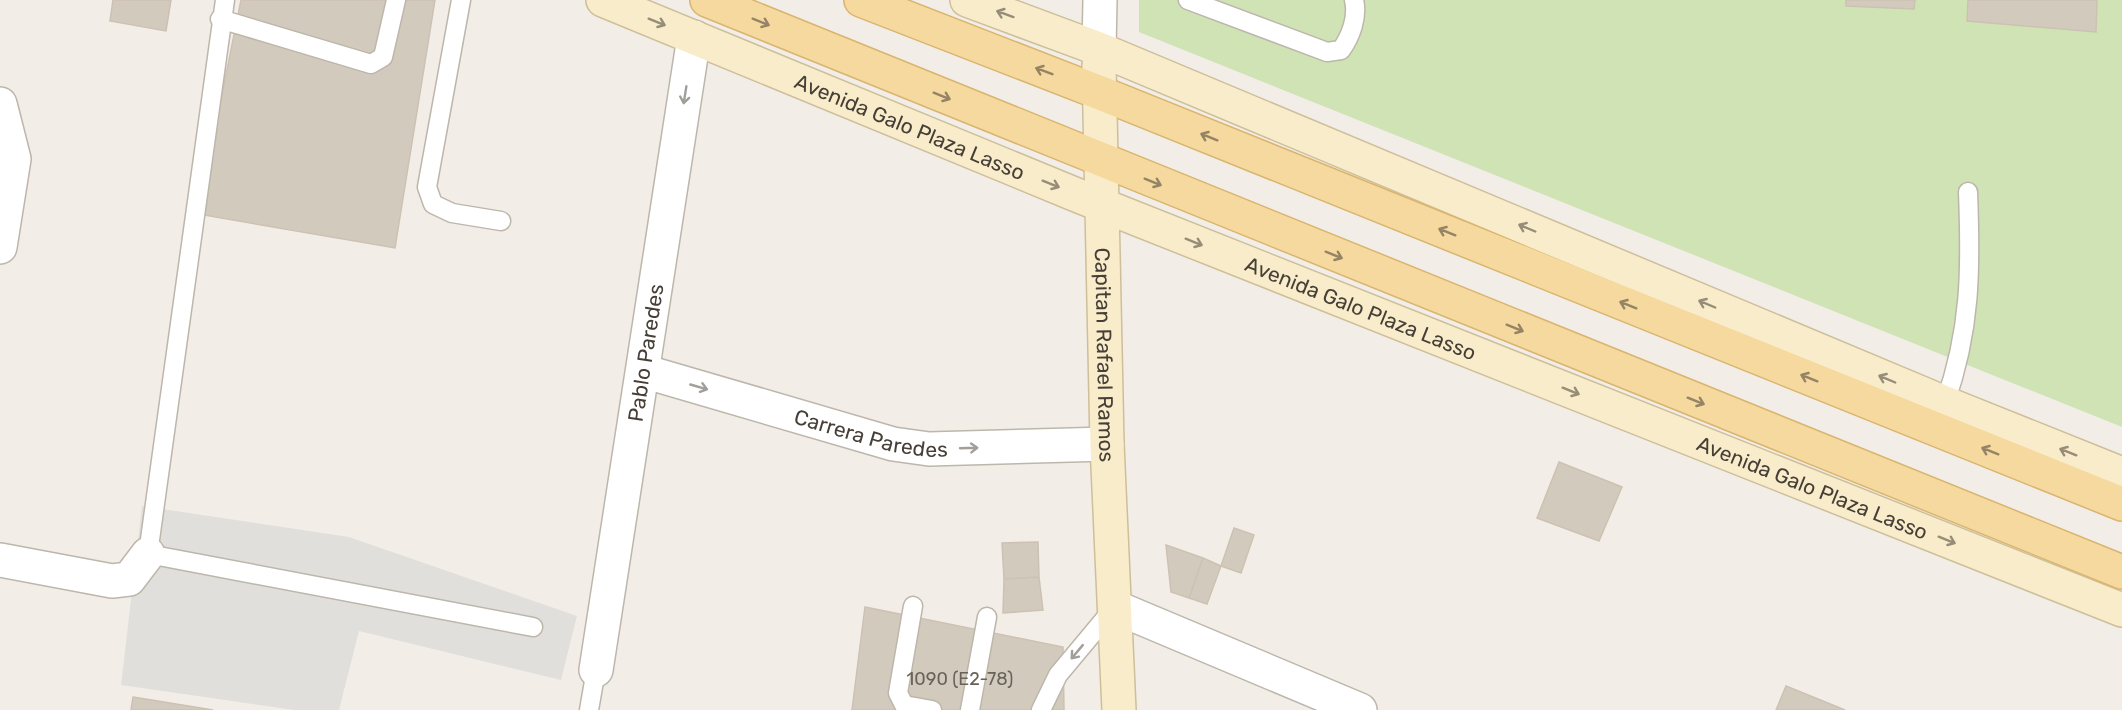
<svg xmlns="http://www.w3.org/2000/svg" width="2122" height="710" font-family="Rubik,sans-serif">
	<style>
		.green { fill: #cfe3b4 }
		.parking { fill: #e1dfdc }
		.building { fill: #d3cabe; stroke: #cdc1b2; stroke-width: 1.5 }
		.lines { fill: none; stroke-linecap: round; stroke-linejoin: round }
		.lane-casing { stroke: #bdb6ab; stroke-width: 21 }
		.street-casing { stroke: #bdb6ab; stroke-width: 36 }
		.secondary-casing { stroke: #cebf9b; stroke-width: 36 }
		.primary-casing { stroke: #d9b56f; stroke-width: 36 }
		.lane { stroke: #fff; stroke-width: 18 }
		.street { stroke: #fff; stroke-width: 33 }
		.secondary { stroke: #f9ecca; stroke-width: 33 }
		.primary { stroke: #f5d99e; stroke-width: 33 }
		.oneway { stroke: #968d79 }
		.oneway2 { stroke: #948465 }
		.oneway3 { stroke: #a29f9b }
		.labels { text-anchor: middle; dominant-baseline: central; stroke-width: 5; stroke-linejoin: round; paint-order: stroke }
		.number-label { font-size: 18px; fill: #686259 }
		.street-label { font-size: 21px; fill: #453f37; stroke: #fff }
	</style>
	<rect width="100%" height="100%" fill="#f2eee7"/>
	<path class="green" d="M1139,0H2122V427L1139,32Z"/>
	<path class="parking" d="M142,506L349,537L577,616L561,680L359,631L339,710H294L121,685Z"/>
	<path class="building" d="M113,0H171L166,31L110,21Z
		M241,0H435L395,248L198,214Z
		M1846,0H1915L1914,9L1846,6Z
		M1968,0H2097L2096,32L1967,21Z
		M1559,462L1622,487L1599,541L1537,518Z
		M1234,528L1254,535L1241,573L1221,566Z
		M1038,542L1039,577L1004,579L1002,543Z
		M1166,545L1203,558L1189,598L1171,592Z
		M1203,558L1221,566L1207,604L1189,598Z
		M1039,577L1043,610L1003,613L1004,579Z
		M865,607L1063,647L1064,710H852Z
		M1786,686L1845,710H1776Z
		M133,697L213,710H131Z"/>
	<g class="lines">
		<g class="lane-casing">
			<path id="lane" d="M225,0L148,554L533,627
				M461,0L427,187L433,204L452,213L501,221
				M1188,0L1327,52L1341,50C1351,36 1358,17 1354,0
				M220,19L371,64L383,57L396,0
				M1945,403C1971,329 1971,269 1968,192
				M913,606L898,693L904,705L932,710
				M589,710L596,670
				M970,710L987,617
				M1041,710L1058,675L1113,609"/>
		</g>
		<g class="street-casing">
			<g id="street">
				<path d="M1099,49L1100,0"/>
				<path d="M0,104L14,159L0,247"/>
				<path id="s1" d="M643,371L893,444L929,449L1107,444"/>
				<path d="M0,560L112,581L129,579L148,554"/>
				<path d="M1115,607L1360,710"/>
				<path id="s2" d="M596,670L694,37"/>
			</g>
		</g>
		<g class="secondary-casing">
			<g id="secondary">
				<path id="s3" d="M603,0L1079,196L2122,610"/>
				<path d="M967,0L1099,49L1945,403L2122,474"/>
				<path id="s4" d="M1099,65L1107,444L1119,710"/>
			</g>
		</g>
		<g class="primary-casing">
			<path id="primary" d="M707,0L2122,572
				M861,0L1098,92L2122,504"/>
		</g>
		<use href="#lane" class="lane"/>
		<use href="#street" class="street"/>
		<use href="#secondary" class="secondary"/>
		<use href="#primary" class="primary"/>
	</g>
	<defs><path id="oneway-shaft" d="M-6 0H5M1.5-3L5.5 0L1.5 3" fill="none" stroke-width="1.6" stroke-linecap="round" stroke-linejoin="round" transform="scale(1.5)"/></defs>
	<g class="oneway">
		<use href="#oneway-shaft" transform="translate(1005 14) rotate(-160)"/>
		<use href="#oneway-shaft" transform="translate(657 22) rotate(22)"/>
		<use href="#oneway-shaft" transform="translate(1051 184) rotate(22)"/>
		<use href="#oneway-shaft" transform="translate(1527 228) rotate(-157)"/>
		<use href="#oneway-shaft" transform="translate(1194 242) rotate(22)"/>
		<use href="#oneway-shaft" transform="translate(1707 304) rotate(-157)"/>
		<use href="#oneway-shaft" transform="translate(1887 379) rotate(-157)"/>
		<use href="#oneway-shaft" transform="translate(1571 391) rotate(22)"/>
		<use href="#oneway-shaft" transform="translate(2068 452) rotate(-158)"/>
		<use href="#oneway-shaft" transform="translate(1947 540) rotate(22)"/>
	</g>
	<g class="oneway2">
		<use href="#oneway-shaft" transform="translate(761 22) rotate(22)"/>
		<use href="#oneway-shaft" transform="translate(1044 71) rotate(-159)"/>
		<use href="#oneway-shaft" transform="translate(942 96) rotate(22)"/>
		<use href="#oneway-shaft" transform="translate(1209 137) rotate(-158)"/>
		<use href="#oneway-shaft" transform="translate(1153 182) rotate(22)"/>
		<use href="#oneway-shaft" transform="translate(1447 232) rotate(-158)"/>
		<use href="#oneway-shaft" transform="translate(1334 255) rotate(22)"/>
		<use href="#oneway-shaft" transform="translate(1628 305) rotate(-158)"/>
		<use href="#oneway-shaft" transform="translate(1515 328) rotate(22)"/>
		<use href="#oneway-shaft" transform="translate(1809 378) rotate(-158)"/>
		<use href="#oneway-shaft" transform="translate(1696 401) rotate(22)"/>
		<use href="#oneway-shaft" transform="translate(1990 451) rotate(-158)"/>
	</g>
	<g class="oneway3">
		<use href="#oneway-shaft" transform="translate(685 95) rotate(99)"/>
		<use href="#oneway-shaft" transform="translate(699 387) rotate(16)"/>
		<use href="#oneway-shaft" transform="translate(969 448) rotate(-2)"/>
		<use href="#oneway-shaft" transform="translate(1077 652) rotate(130)"/>
	</g>
	<g class="labels">
		<g class="number-label">
			<text x="960" y="679">1090 (E2-78)</text>
		</g>
		<g class="street-label">
			<text stroke="none"><textPath href="#s3" startOffset="332">Avenida Galo Plaza Lasso</textPath></text>
			<text stroke="none"><textPath href="#s3" startOffset="818">Avenida Galo Plaza Lasso</textPath></text>
			<text stroke="none"><textPath href="#s2" startOffset="321">Pablo Paredes</textPath></text>
			<text stroke="none"><textPath href="#s4" startOffset="290">Capitan Rafael Ramos</textPath></text>
			<text stroke="none"><textPath href="#s1" startOffset="237">Carrera Paredes</textPath></text>
			<text stroke="none"><textPath href="#s3" startOffset="1304">Avenida Galo Plaza Lasso</textPath></text>
		</g>
	</g>
</svg>
